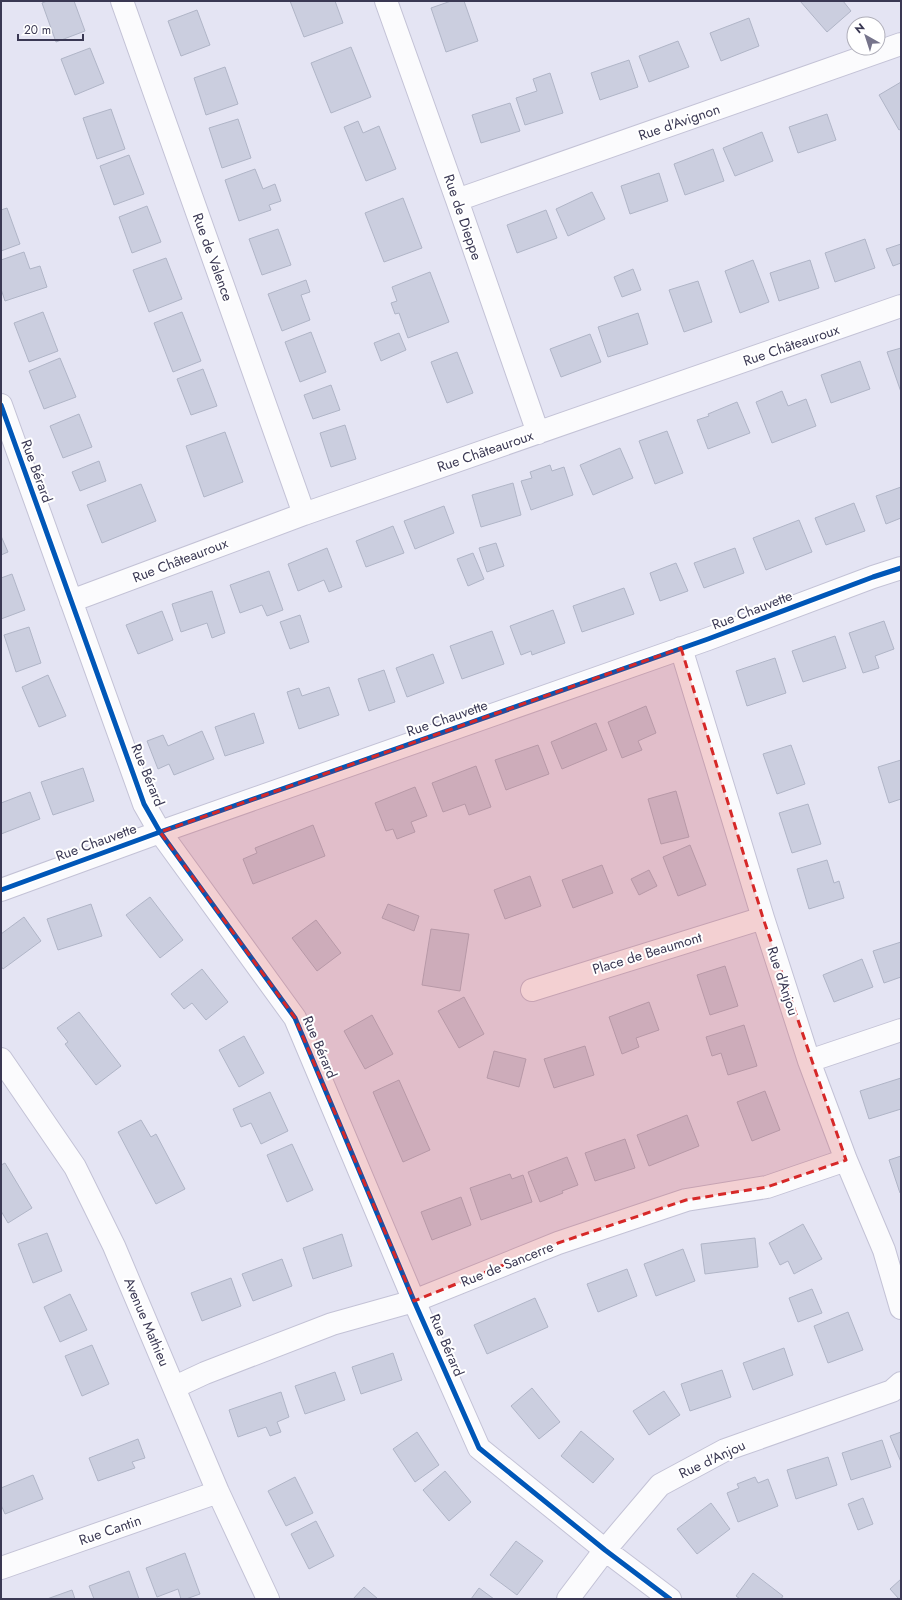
<svg xmlns="http://www.w3.org/2000/svg" width="902" height="1600" font-family="Jost,sans-serif">
	<style>
		.building { fill: #cbcedf; stroke: #b0b5c7 }
		.lines { fill: none; stroke-linecap: round; stroke-linejoin: round }
		.minor-casing { stroke: #c3c2d6; stroke-width: 24 }
		.minor { stroke: #fbfbfd; stroke-width: 22 }
		.cycleway-casing { stroke: #fff; stroke-width: 8 }
		.cycleway { stroke: #0057b8; stroke-width: 5 }
		.marked { fill: #d62828; fill-opacity: 0.2; stroke: #d62828; stroke-width: 3; stroke-dasharray: 8 5; stroke-linejoin: round }
		.labels { text-anchor: middle; dominant-baseline: central; stroke-width: 4; stroke-linejoin: round; paint-order: stroke }
		.street-label { font-size: 14px; fill: #3a3853; stroke: #fff }
	</style>
	<rect width="100%" height="100%" fill="#e4e4f3"/>
	<path class="building" d="M47,1H74L85,31L56,42L42,3Z
		M290,1H335L343,23L304,37Z
		M451,1H464L478,41L446,52L431,8Z
		M800,1H843L851,11L827,32Z
		M197,10L210,45L181,56L168,21Z
		M749,18L759,46L721,61L710,33Z
		M678,41L689,67L649,82L639,56Z
		M351,47L371,97L331,113L311,63Z
		M90,48L104,83L75,95L61,59Z
		M629,60L638,87L600,100L591,73Z
		M225,67L238,104L206,115L194,78Z
		M550,73L563,113L525,125L516,98L537,91L533,79Z
		M901,82V129L899,130L879,95Z
		M510,103L520,131L481,143L472,115Z
		M111,109L125,149L97,159L83,118Z
		M827,114L836,140L798,153L789,127Z
		M238,119L251,158L222,168L209,128Z
		M358,121L363,133L379,126L396,169L366,181L344,127Z
		M762,132L773,161L735,176L723,148Z
		M713,149L724,181L685,195L674,164Z
		M129,155L144,194L114,205L100,166Z
		M255,169L263,189L275,184L281,201L269,205L271,210L239,221L225,180Z
		M659,173L668,201L630,214L621,186Z
		M592,192L605,219L568,236L556,209Z
		M403,198L422,248L384,262L365,213Z
		M147,206L161,242L132,253L119,217Z
		M7,208L20,244L1,251V210Z
		M546,210L557,238L517,253L507,225Z
		M278,229L291,265L262,275L249,239Z
		M865,239L875,268L835,282L825,253Z
		M901,244V263L893,266L886,249Z
		M24,252L30,269L40,266L47,287L5,301L1,289V260Z
		M166,258L182,299L149,312L133,270Z
		M753,260L769,302L740,313L725,271Z
		M810,260L819,288L779,301L770,273Z
		M633,269L641,290L622,297L614,277Z
		M430,272L449,322L408,338L399,313L395,314L391,303L397,301L392,287Z
		M306,280L310,292L301,295L310,320L282,331L268,294Z
		M698,281L712,322L684,332L669,290Z
		M43,312L58,351L29,362L14,323Z
		M182,312L201,361L173,372L154,323Z
		M638,313L648,344L608,357L598,327Z
		M311,332L326,372L300,382L285,342Z
		M399,333L406,350L381,361L374,343Z
		M590,334L601,362L561,377L550,349Z
		M901,348V392L887,352Z
		M457,352L473,393L447,403L431,362Z
		M60,358L76,397L44,409L29,371Z
		M860,361L870,389L831,403L821,375Z
		M203,369L217,406L191,415L177,379Z
		M331,385L340,410L313,419L304,395Z
		M782,391L788,406L806,399L816,426L772,443L756,402Z
		M737,402L750,433L708,449L697,420L709,416L708,414Z
		M79,414L92,447L63,458L50,426Z
		M345,425L356,459L331,467L320,433Z
		M667,431L683,473L655,484L639,441Z
		M225,432L243,482L204,497L186,446Z
		M620,448L633,478L593,495L580,465Z
		M99,461L106,481L80,491L72,472Z
		M550,465L552,471L564,467L573,495L531,510L521,481L532,478L530,472Z
		M513,483L521,515L481,527L472,495Z
		M141,484L156,521L102,543L87,505Z
		M901,487V518L886,524L876,496Z
		M854,503L865,531L826,545L815,518Z
		M444,506L454,533L415,549L404,521Z
		M799,520L812,552L766,570L753,538Z
		M393,526L404,553L366,567L356,541Z
		M1,536L8,552L1,555Z
		M496,543L504,566L487,572L479,548Z
		M327,548L342,587L329,592L324,580L298,591L288,564Z
		M735,548L744,573L704,588L694,563Z
		M473,553L484,579L468,586L457,559Z
		M676,563L688,591L660,601L650,573Z
		M269,571L283,610L267,616L262,605L240,613L230,585Z
		M12,574L25,610L1,619V578Z
		M624,588L634,614L582,632L573,606Z
		M212,591L225,633L212,638L207,623L181,632L172,604Z
		M553,610L565,643L532,655L531,651L521,655L510,626Z
		M162,611L173,640L138,654L126,625Z
		M300,615L309,642L290,649L280,622Z
		M884,621L894,649L875,656L879,668L863,673L849,633Z
		M29,627L41,663L16,672L4,635Z
		M492,631L504,664L462,679L450,646Z
		M835,636L846,668L803,682L792,651Z
		M433,654L444,683L407,697L396,668Z
		M775,658L786,693L747,706L736,671Z
		M384,670L395,702L369,711L358,679Z
		M48,675L66,716L39,727L22,687Z
		M329,687L339,715L299,729L287,692L299,688L302,696Z
		M646,706L656,733L638,741L642,750L622,758L608,722Z
		M254,713L264,743L225,756L215,727Z
		M596,723L607,750L562,769L551,742Z
		M202,731L214,759L174,775L169,764L158,769L147,741L163,735L168,746Z
		M538,745L549,774L506,790L495,760Z
		M791,745L805,784L777,794L763,754Z
		M901,760V799L889,803L878,767Z
		M476,766L491,807L469,815L465,804L443,812L432,783Z
		M83,768L94,801L53,815L41,782Z
		M415,787L427,816L411,822L415,832L397,839L393,829L386,831L375,803Z
		M676,791L689,837L661,844L648,799Z
		M30,792L40,819L1,834V803Z
		M808,804L821,844L792,853L779,813Z
		M313,825L325,856L253,884L243,859L257,853L255,848Z
		M690,845L706,885L678,896L663,857Z
		M827,860L834,883L839,881L844,898L809,909L797,869Z
		M602,865L613,893L573,908L562,880Z
		M649,870L657,886L639,895L631,879Z
		M530,876L541,906L505,919L494,890Z
		M150,897L183,940L160,958L126,915Z
		M91,904L102,936L58,950L47,919Z
		M388,904L419,916L414,931L382,918Z
		M24,917L41,941L3,969L1,966V934Z
		M316,920L341,953L317,971L292,938Z
		M431,929L469,934L460,991L422,985Z
		M901,942V977L884,983L873,951Z
		M862,959L873,987L834,1002L823,975Z
		M725,966L738,1006L710,1015L697,975Z
		M202,969L228,1002L206,1020L192,1003L184,1009L171,994Z
		M464,997L484,1034L459,1048L438,1011Z
		M649,1002L659,1030L636,1038L639,1047L622,1054L609,1017Z
		M79,1012L121,1066L96,1085L65,1044L68,1042L57,1028Z
		M372,1015L393,1054L365,1069L344,1031Z
		M744,1025L757,1066L728,1075L721,1053L712,1056L706,1037Z
		M244,1036L264,1073L239,1087L219,1050Z
		M585,1046L594,1075L554,1088L544,1059Z
		M494,1051L526,1059L519,1087L487,1078Z
		M901,1078V1109L869,1119L860,1091Z
		M399,1080L430,1150L403,1162L373,1092Z
		M765,1091L780,1130L752,1141L737,1102Z
		M270,1092L288,1131L261,1144L251,1123L241,1127L233,1109Z
		M687,1115L699,1146L649,1166L637,1135Z
		M141,1120L151,1137L156,1134L185,1189L156,1204L118,1132Z
		M625,1139L635,1168L595,1181L585,1153Z
		M292,1144L313,1190L287,1202L267,1155Z
		M901,1156V1193H900L889,1160Z
		M567,1157L578,1185L562,1191L563,1193L540,1202L528,1172Z
		M5,1163L32,1208L8,1223L1,1211V1165Z
		M510,1174L512,1179L523,1175L532,1202L481,1220L470,1188Z
		M461,1197L471,1225L432,1240L421,1212Z
		M803,1224L822,1259L794,1274L788,1261L780,1265L769,1243Z
		M47,1233L62,1271L33,1283L18,1244Z
		M342,1234L352,1266L313,1279L303,1248Z
		M755,1238L758,1267L705,1274L701,1244Z
		M683,1249L695,1281L656,1296L644,1264Z
		M282,1259L292,1286L253,1301L242,1274Z
		M627,1269L637,1296L598,1312L587,1284Z
		M231,1278L241,1306L202,1321L191,1293Z
		M812,1289L822,1313L798,1322L789,1298Z
		M70,1294L87,1330L60,1342L44,1307Z
		M535,1298L548,1327L487,1354L474,1325Z
		M848,1312L863,1350L828,1363L814,1326Z
		M92,1345L109,1384L82,1396L65,1356Z
		M784,1348L793,1375L753,1390L743,1363Z
		M393,1353L402,1380L361,1394L352,1367Z
		M722,1370L731,1397L690,1411L681,1384Z
		M335,1372L345,1400L305,1414L295,1386Z
		M532,1388L560,1422L539,1439L511,1406Z
		M664,1391L680,1415L649,1435L633,1411Z
		M281,1392L289,1417L277,1422L281,1432L270,1436L266,1427L238,1437L229,1410Z
		M581,1431L614,1459L593,1483L561,1456Z
		M417,1432L439,1465L415,1482L393,1449Z
		M901,1432V1462L890,1436Z
		M138,1439L145,1458L132,1462L135,1468L98,1481L89,1458Z
		M882,1440L891,1467L851,1480L842,1453Z
		M828,1457L837,1485L796,1499L787,1470Z
		M445,1471L471,1502L449,1521L423,1490Z
		M33,1475L43,1499L5,1514L1,1505V1488Z
		M295,1477L313,1513L286,1526L268,1491Z
		M755,1477L758,1483L768,1479L778,1506L738,1522L727,1493L739,1488L737,1484Z
		M863,1498L873,1524L858,1530L848,1504Z
		M711,1503L730,1529L697,1554L677,1529Z
		M316,1521L334,1556L309,1569L291,1534Z
		M516,1541L543,1561L517,1595L490,1575Z
		M185,1553L200,1594L186,1599H181L178,1589L157,1597L146,1568Z
		M129,1571L139,1599H94L89,1586Z
		M753,1573L783,1596L781,1599H740L736,1596Z
		M901,1579V1599H899L890,1589Z
		M364,1587L378,1599H353Z
		M479,1588L494,1599H471Z
		M72,1590L75,1599H47Z"/>
	<g class="lines">
		<g class="minor-casing">
			<path id="minor" d="M122,1L304,514
				M386,1L457,200L538,433
				M457,200L901,44
				M1,405L144,804L160,832L295,1018L414,1301L479,1448L605,1550L670,1599
				M71,601L304,514L901,306
				M681,648L763,918L809,1061L846,1160L884,1250L901,1308
				M1,890L160,832L708,639L873,577L901,568
				M532,990L763,918
				M1,1059L75,1167L114,1246L218,1492L268,1599
				M809,1061L901,1030
				M175,1387L205,1373L332,1324L414,1301L558,1243L686,1200L767,1187L846,1160
				M1,1568L218,1492
				M568,1599L605,1550L660,1485L725,1450L892,1391L901,1383"/>
		</g>
		<use href="#minor" class="minor"/>
		<g class="cycleway-casing">
			<path id="cycleway" d="M1,405L144,804L160,832L295,1018L414,1301L479,1448L605,1550L670,1599
				M1,890L160,832L708,639L873,577L901,568"/>
		</g>
		<use href="#cycleway" class="cycleway"/>
	</g>
	<path class="marked" d="M681,648L763,918L846,1160L767,1187L686,1200L558,1243L414,1301L295,1018L160,832Z"/>
	<g class="labels">
		<g class="street-label">
			<text transform="translate(679 122) rotate(-19)">Rue d'Avignon</text>
			<text transform="translate(463 217) rotate(71)">Rue de Dieppe</text>
			<text transform="translate(213 257) rotate(70)">Rue de Valence</text>
			<text transform="translate(791 345) rotate(-19)">Rue Châteauroux</text>
			<text transform="translate(485 451) rotate(-19)">Rue Châteauroux</text>
			<text transform="translate(37 471) rotate(70)">Rue Bérard</text>
			<text transform="translate(180 560) rotate(-21)">Rue Châteauroux</text>
			<text transform="translate(752 610) rotate(-21)">Rue Chauvette</text>
			<text transform="translate(447 718) rotate(-19)">Rue Chauvette</text>
			<text transform="translate(148 775) rotate(68)">Rue Bérard</text>
			<text transform="translate(96 842) rotate(-20)">Rue Chauvette</text>
			<text transform="translate(647 953) rotate(-17)">Place de Beaumont</text>
			<text transform="translate(783 981) rotate(72)">Rue d'Anjou</text>
			<text transform="translate(320 1047) rotate(67)">Rue Bérard</text>
			<text transform="translate(507 1264) rotate(-22)">Rue de Sancerre</text>
			<text transform="translate(147 1322) rotate(67)">Avenue Mathieu</text>
			<text transform="translate(447 1345) rotate(67)">Rue Bérard</text>
			<text transform="translate(712 1459) rotate(-25)">Rue d'Anjou</text>
			<text transform="translate(110 1530) rotate(-19)">Rue Cantin</text>
		</g>
	</g>
	<rect width="902" height="1600" fill="none" stroke="#3a3853" stroke-width="4"/>
	<g transform="translate(866 36) rotate(321)"><circle r="19" fill="#ffffff" stroke="#b0afba"/>
	<path d="M0-3L7 15L0 10L-7 15Z" fill="#76748b"/>
	<text y="-6" font-size="11" font-weight="bold" text-anchor="middle" fill="#3a3853">N</text>
	</g>
	<path d="M18 34v6h65v-6" fill="none" stroke="#3a3853" stroke-width="2"/>
	<text x="24" y="34" font-size="12" fill="#3a3853" stroke="#ffffff" stroke-width="3" paint-order="stroke">20 m</text>
</svg>
